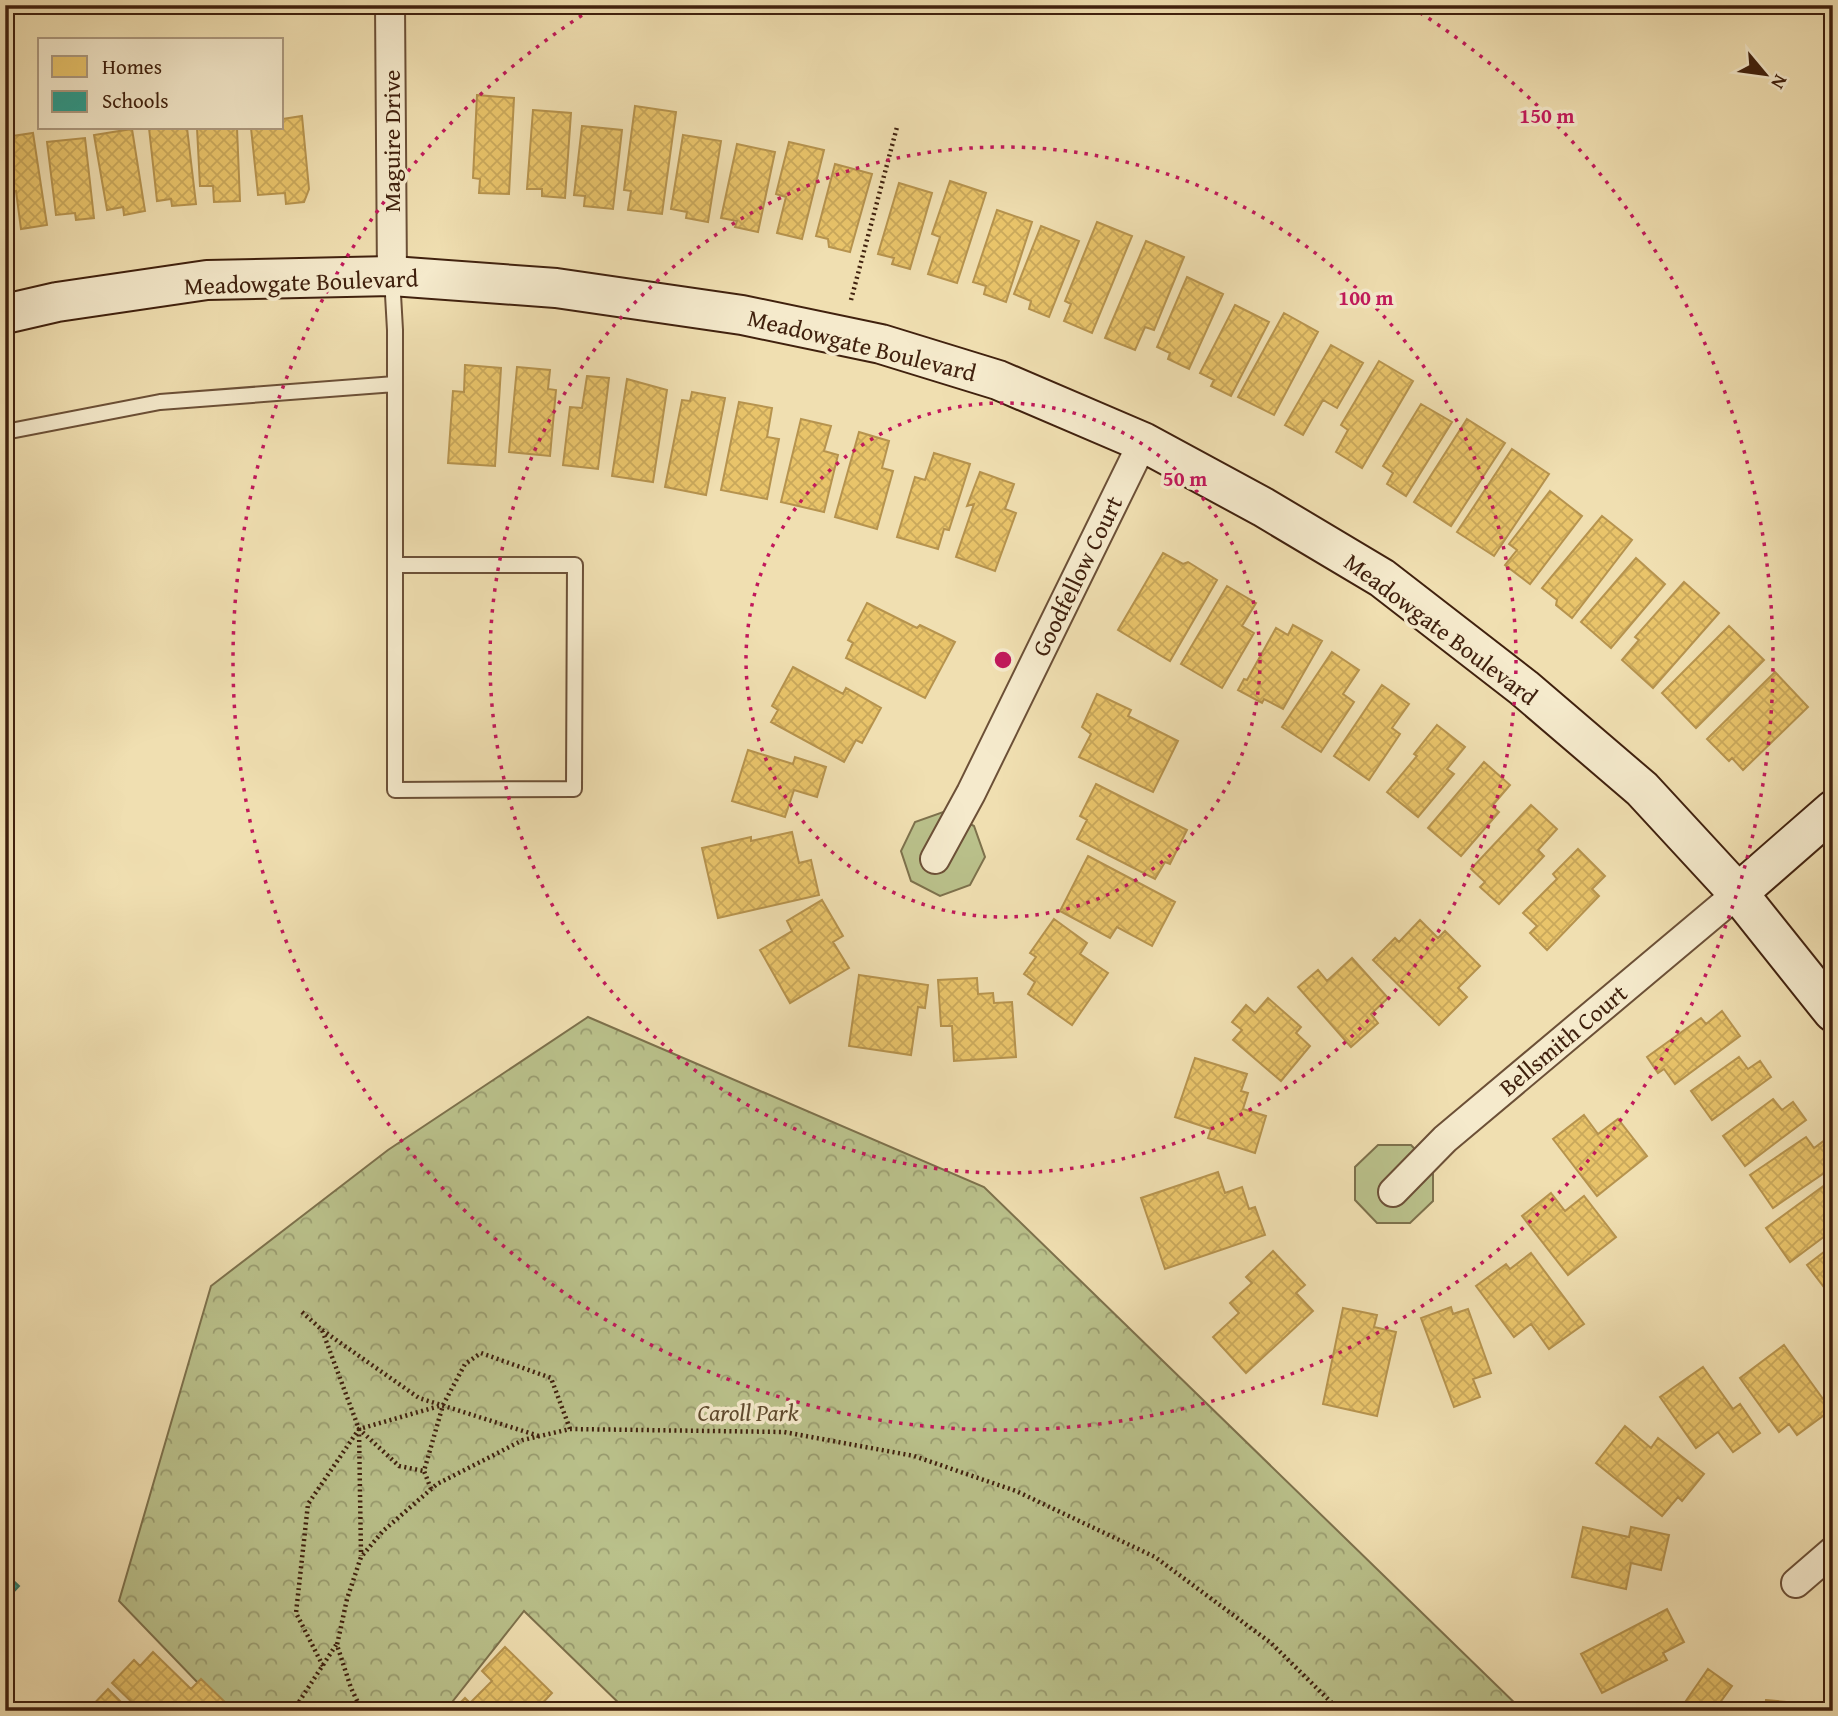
<svg xmlns="http://www.w3.org/2000/svg" width="1838" height="1716" font-family="'Gentium Book Plus',serif">
	<style>
		.green { fill: #bac18b; stroke: #7d714c; stroke-width: 2 }
		.park { fill: url(#park-crowns); stroke: #7d714c; stroke-width: 2 }
		.homes { fill: url(#homes-cross-hatch); stroke: #b6934e; stroke-width: 2 }
		.schools { fill: url(#schools-cross-hatch); stroke: #317868; stroke-width: 2 }
		.lines { fill: none; stroke-linecap: round; stroke-linejoin: round }
		.lane-casing { stroke: #6c5037; stroke-width: 18 }
		.street-casing { stroke: #6c5037; stroke-width: 32 }
		.secondary-casing { stroke: #40210e; stroke-width: 42 }
		.path { stroke: #40210e; stroke-width: 4.5; stroke-dasharray: 2 3.5; stroke-linecap: butt }
		.lane { stroke: #f5eacc; stroke-width: 14 }
		.street { stroke: #f5eacc; stroke-width: 28 }
		.secondary { stroke: #f5eacc; stroke-width: 38 }
		.ring { fill: none; stroke: #c2185b; stroke-width: 3.5; stroke-dasharray: 3.5 7 }
		.labels { text-anchor: middle; dominant-baseline: central; stroke-width: 7; stroke-linejoin: round; paint-order: stroke }
		.street-label { font-size: 24px; fill: #40210e; stroke: #f5eacc }
		.park-label { font-size: 24px; font-style: italic; fill: #5e492d; stroke: #f5eacc }
		.centre { fill: #c2185b; stroke: #f5eacc; stroke-width: 3.5 }
		.ring-label { font-size: 21px; text-anchor: middle; font-weight: bold; fill: #c2185b; stroke: #f5eacc; stroke-width: 7; stroke-linejoin: round; paint-order: stroke }
	</style>
	<defs>
		<pattern id="park-crowns" width="20" height="18" patternUnits="userSpaceOnUse" patternTransform="scale(1.75)"><rect width="20" height="18" fill="#bac18b"/><path d="M2 6a3 3 0 1 1 6 0M12 15a3 3 0 1 1 6 0" fill="none" stroke="#999c70"/></pattern>
		<pattern id="homes-cross-hatch" width="8" height="8" patternUnits="userSpaceOnUse" patternTransform="scale(1.75)"><rect width="8" height="8" fill="#e9c46a"/><path d="M0 0l8 8M0 8l8-8" fill="none" stroke="#c9a85b"/></pattern>
		<pattern id="schools-cross-hatch" width="8" height="8" patternUnits="userSpaceOnUse" patternTransform="scale(1.75)"><rect width="8" height="8" fill="#2a9d8f"/><path d="M0 0l8 8M0 8l8-8" fill="none" stroke="#258073"/></pattern>
	</defs>
	<rect width="100%" height="100%" fill="#f0dfb1"/>
	<filter id="stains"><feTurbulence type="fractalNoise" baseFrequency=".00286" numOctaves="4"/><feColorMatrix values="0 0 0 0 .2 0 0 0 0 .09 0 0 0 0 .02 0 0 0 .5 -.17"/></filter>
	<radialGradient id="worn" r=".72"><stop offset=".6" stop-color="#630" stop-opacity="0"/><stop offset="1" stop-color="#630" stop-opacity=".3"/></radialGradient>
	<path class="green" d="M946,811L974,826L985,857L970,885L940,896L911,881L901,851L915,822Z
		M1378,1145H1411L1433,1168V1201L1410,1223H1377L1355,1200V1167Z"/>
	<path class="park" d="M588,1017L984,1187L1523,1711H627L524,1611L445,1711H225L119,1601L211,1286L388,1150Z"/>
	<path class="homes" d="M477,95L514,98L509,194L479,193L480,179L473,178Z
		M635,106L676,112L662,214L628,210L631,191L624,190Z
		M533,110L571,113L565,198L542,196V189H527Z
		M302,116L309,189L304,202L286,204L285,193L258,195L251,128H282V119Z
		M582,126L622,130L613,209L584,206L585,196L574,195Z
		M149,128H187L196,204L172,206L171,199L157,201Z
		M197,128H237L240,201L214,202L213,186H200Z
		M132,129L145,211L124,215L123,207L107,210L94,135Z
		M33,133L47,225L21,229L16,191L5,193V137Z
		M683,135L721,141L708,222L686,218L687,212L671,209Z
		M85,138L94,218L76,220L75,213L56,215L47,142Z
		M789,142L824,150L802,239L777,233L786,197L776,194Z
		M737,144L775,152L758,232L735,227L737,221L721,218Z
		M835,164L872,174L850,252L829,247L828,239L816,236Z
		M950,181L986,193L957,283L928,274L940,237L932,234Z
		M899,183L932,193L910,269L892,264L894,258L878,254Z
		M997,210L1032,222L1006,302L984,294L986,286L973,282Z
		M1097,222L1132,236L1092,333L1064,321L1071,304L1065,301Z
		M1041,226L1079,241L1049,317L1029,309L1031,301L1014,294Z
		M1146,241L1184,257L1154,330L1145,327L1135,350L1105,338Z
		M1187,277L1223,294L1189,369L1168,359L1170,353L1157,347Z
		M1235,305L1269,322L1231,396L1211,386L1214,380L1200,373Z
		M1284,313L1318,332L1274,415L1238,397Z
		M1331,345L1363,363L1337,408L1323,400L1303,435L1285,425Z
		M1379,361L1413,381L1362,468L1336,452L1348,430L1341,425Z
		M465,365L501,368L495,466L448,463L453,391L464,392Z
		M517,367L550,370L548,389L556,390L550,456L509,452Z
		M587,376L609,378L598,469L563,465L570,407L582,408Z
		M627,379L667,390L653,482L612,476Z
		M692,392L725,398L706,495L665,487L682,400L690,401Z
		M739,402L772,408L767,437L779,439L767,499L721,490Z
		M1421,404L1452,422L1406,496L1387,484L1393,473L1383,466Z
		M801,419L831,426L824,451L838,455L824,512L781,502Z
		M1467,419L1505,443L1451,526L1414,502Z
		M859,432L889,441L882,468L893,471L877,529L835,517Z
		M1512,449L1549,474L1494,556L1457,532Z
		M934,453L970,464L949,530L944,529L938,549L897,537L915,477L925,480Z
		M980,472L1014,484L1005,509L1016,513L995,571L956,557L974,504L967,506Z
		M1550,491L1582,516L1530,584L1505,565L1517,550L1509,544Z
		M1602,516L1632,540L1572,618L1556,605L1557,600L1542,588Z
		M1163,553L1183,564L1188,562L1217,580L1170,661L1118,630Z
		M1636,558L1665,584L1611,648L1581,622Z
		M1684,582L1719,613L1653,688L1622,660L1639,640L1635,637Z
		M1227,586L1256,603L1242,626L1254,633L1222,688L1181,664Z
		M867,603L917,628L920,625L955,642L925,698L846,658L853,643L848,640Z
		M1293,625L1322,641L1283,709L1264,699L1262,703L1238,690L1244,679L1247,680L1276,628L1288,635Z
		M1729,626L1764,660L1696,728L1662,693Z
		M1332,652L1359,670L1343,694L1354,702L1321,752L1282,727Z
		M793,667L843,694L846,688L881,708L862,743L856,740L844,762L771,722L778,710L772,706Z
		M1775,672L1808,707L1743,770L1732,758L1729,761L1707,739Z
		M1382,685L1409,704L1392,728L1400,734L1369,780L1334,756Z
		M1097,694L1131,710L1128,716L1178,741L1153,792L1079,757L1091,734L1082,727Z
		M1437,725L1465,747L1447,769L1454,774L1418,817L1387,792L1417,756L1414,754Z
		M748,750L793,764L795,757L826,767L817,797L794,790L785,817L732,801Z
		M1484,762L1510,785L1492,806L1499,812L1461,856L1428,828Z
		M1096,784L1187,830L1170,864L1165,862L1155,879L1077,839L1087,820L1080,816Z
		M1531,805L1557,829L1538,850L1544,856L1499,904L1480,887L1485,882L1471,869Z
		M792,832L799,863L811,860L819,895L718,918L702,848L751,837V841Z
		M1578,849L1605,876L1592,889L1599,896L1547,950L1530,933L1537,926L1523,913L1557,879L1553,874Z
		M1088,856L1175,902L1152,946L1117,927L1110,938L1060,911Z
		M822,900L843,936L833,942L849,968L790,1003L760,950L792,931L787,921Z
		M1054,919L1087,943L1080,954L1108,973L1072,1025L1028,994L1035,982L1024,974L1036,957L1030,953Z
		M1420,920L1438,938L1445,931L1480,966L1458,988L1467,997L1439,1025L1373,960L1395,938L1399,942Z
		M1352,958L1388,998L1371,1014L1378,1023L1351,1047L1298,987L1318,970L1327,981Z
		M859,975L928,985L925,1008L918,1007L911,1055L849,1046Z
		M977,978L978,994L993,993L994,1003L1012,1002L1016,1057L954,1061L952,1026H941L938,980Z
		M1268,998L1301,1027L1296,1033L1310,1046L1281,1081L1233,1040L1242,1030L1232,1022L1246,1005L1255,1013Z
		M1722,1011L1740,1036L1675,1084L1664,1069L1658,1073L1647,1057L1701,1018L1706,1024Z
		M1739,1057L1748,1069L1760,1061L1771,1077L1712,1120L1691,1091Z
		M1195,1058L1247,1074L1241,1091L1248,1093L1243,1109L1266,1116L1255,1153L1208,1138L1211,1129L1175,1117Z
		M1773,1099L1782,1110L1793,1102L1806,1120L1745,1166L1723,1136Z
		M1584,1115L1598,1134L1618,1119L1647,1156L1597,1196L1553,1139Z
		M1806,1137L1814,1148L1825,1140L1833,1151V1167L1773,1208L1750,1175Z
		M1218,1172L1225,1193L1242,1187L1249,1209L1255,1207L1265,1235L1165,1269L1141,1198Z
		M1833,1179V1230L1790,1262L1766,1228Z
		M1551,1193L1565,1211L1584,1196L1616,1237L1568,1275L1522,1216Z
		M1833,1245V1299L1807,1265Z
		M1273,1251L1305,1285L1296,1293L1313,1311L1246,1373L1213,1337L1239,1313L1230,1303L1252,1283L1246,1277Z
		M1531,1253L1584,1324L1549,1349L1531,1324L1514,1337L1476,1286L1506,1264L1510,1269Z
		M1451,1307L1453,1314L1468,1309L1491,1373L1473,1379L1480,1397L1454,1407L1421,1318Z
		M1343,1308L1377,1315L1374,1327L1396,1332L1377,1416L1323,1404Z
		M1784,1345L1831,1410L1797,1435L1789,1424L1779,1432L1740,1378Z
		M1703,1367L1733,1409L1740,1404L1760,1433L1733,1452L1718,1432L1696,1448L1660,1397Z
		M1625,1426L1651,1448L1658,1438L1704,1474L1682,1501L1678,1497L1662,1516L1596,1463Z
		M1583,1527L1629,1537L1631,1527L1669,1535L1661,1570L1631,1563L1626,1589L1572,1577Z
		M1667,1609L1684,1642L1663,1653L1667,1660L1602,1693L1581,1654Z
		M505,1647L552,1693L535,1711H452L465,1698L470,1703L492,1681L482,1671Z
		M153,1652L191,1689L201,1679L229,1706L224,1711H141L112,1683L134,1660L140,1666Z
		M1708,1669L1732,1686L1719,1704L1729,1711H1679Z
		M108,1689L130,1711H87Z
		M1766,1700L1797,1703L1796,1711H1765Z"/>
	<path class="schools" d="M5,1573L19,1586L5,1601Z"/>
	<g class="lines">
		<g class="lane-casing">
			<path id="lane" d="M392,277L395,330V790L574,789L575,565H395
				M5,432L160,402L395,384"/>
		</g>
		<g class="street-casing">
			<path id="street" d="M390,5L392,276
				M935,859L971,793L1143,442
				M1393,1192L1445,1139L1738,893
				M1796,1583L1833,1551"/>
		</g>
		<g class="secondary-casing">
			<path id="secondary" d="M5,314L57,302L207,280L392,276L556,288L742,315L881,344L998,380L1143,442L1263,507L1382,578L1524,688L1642,789L1738,893L1833,1012
				M1738,893L1833,810"/>
		</g>
		<path class="path" d="M851,300L897,127
			M302,1312L322,1330L359,1429L399,1466L424,1471
			M322,1330L419,1398L539,1436
			M359,1429L361,1556
			M431,1489L424,1471L443,1405L465,1364L481,1353L551,1378L570,1429
			M323,1666L296,1613L308,1504L359,1429L443,1405
			M293,1711L336,1645
			M362,1711L351,1688L337,1645L347,1599L361,1557L383,1531L437,1484L523,1440L570,1429L784,1432L914,1456L1016,1491L1155,1557L1271,1643L1340,1711"/>
		<use href="#lane" class="lane"/>
		<use href="#street" class="street"/>
		<use href="#secondary" class="secondary"/>
	</g>
	<g class="ring">
		<circle cx="1003" cy="660" r="257"/>
		<circle cx="1003" cy="660" r="513"/>
		<path d="M1411 7A770 770 0 1 1 595 7"/>
	</g>
	<g class="labels">
		<g class="street-label">
			<text transform="translate(391 141) rotate(-90)">Maguire Drive</text>
			<text transform="translate(301 282) rotate(-2)">Meadowgate Boulevard</text>
			<text transform="translate(862 345) rotate(14)">Meadowgate Boulevard</text>
			<text transform="translate(1077 576) rotate(-64)">Goodfellow Court</text>
			<text transform="translate(1441 629) rotate(37)">Meadowgate Boulevard</text>
			<text transform="translate(1563 1040) rotate(-40)">Bellsmith Court</text>
		</g>
		<g class="park-label">
			<text x="748" y="1412">Caroll Park</text>
		</g>
	</g>
	<circle cx="1003" cy="660" r="10" class="centre"/>
	<g class="ring-label">
		<text x="1547" y="123">150 m</text>
		<text x="1366" y="305">100 m</text>
		<text x="1185" y="486">50 m</text>
	</g>
	<rect width="1838" height="1716" fill="none" stroke="#f0dfb1" stroke-width="28"/>
	<rect x="7" y="7" width="1824" height="1702" fill="none" stroke="#40210e" stroke-width="3.5"/>
	<rect x="14" y="14" width="1810" height="1688" fill="none" stroke="#40210e" stroke-width="2"/>
	<rect x="38" y="38" width="245" height="91" fill="#f5eacc" stroke="#ad9a80" stroke-width="2"/>
	<rect x="52" y="56" width="35" height="21" fill="#e9c46a" stroke="#ad9a80" stroke-width="2"/>
	<text x="102" y="74" font-size="21" fill="#40210e">Homes</text>
	<rect x="52" y="91" width="35" height="21" fill="#2a9d8f" stroke="#ad9a80" stroke-width="2"/>
	<text x="102" y="108" font-size="21" fill="#40210e">Schools</text>
	<g transform="translate(1765 74) rotate(119)" stroke="#f5eacc" stroke-width="5" paint-order="stroke">
	<path d="M0-5L12 26L0 18L-12 26Z" fill="#40210e"/>
	<text y="-10" font-size="19" font-weight="bold" text-anchor="middle" fill="#40210e">N</text>
	</g>
	<rect width="100%" height="100%" filter="url(#stains)"/>
	<rect width="100%" height="100%" fill="url(#worn)"/>
</svg>
